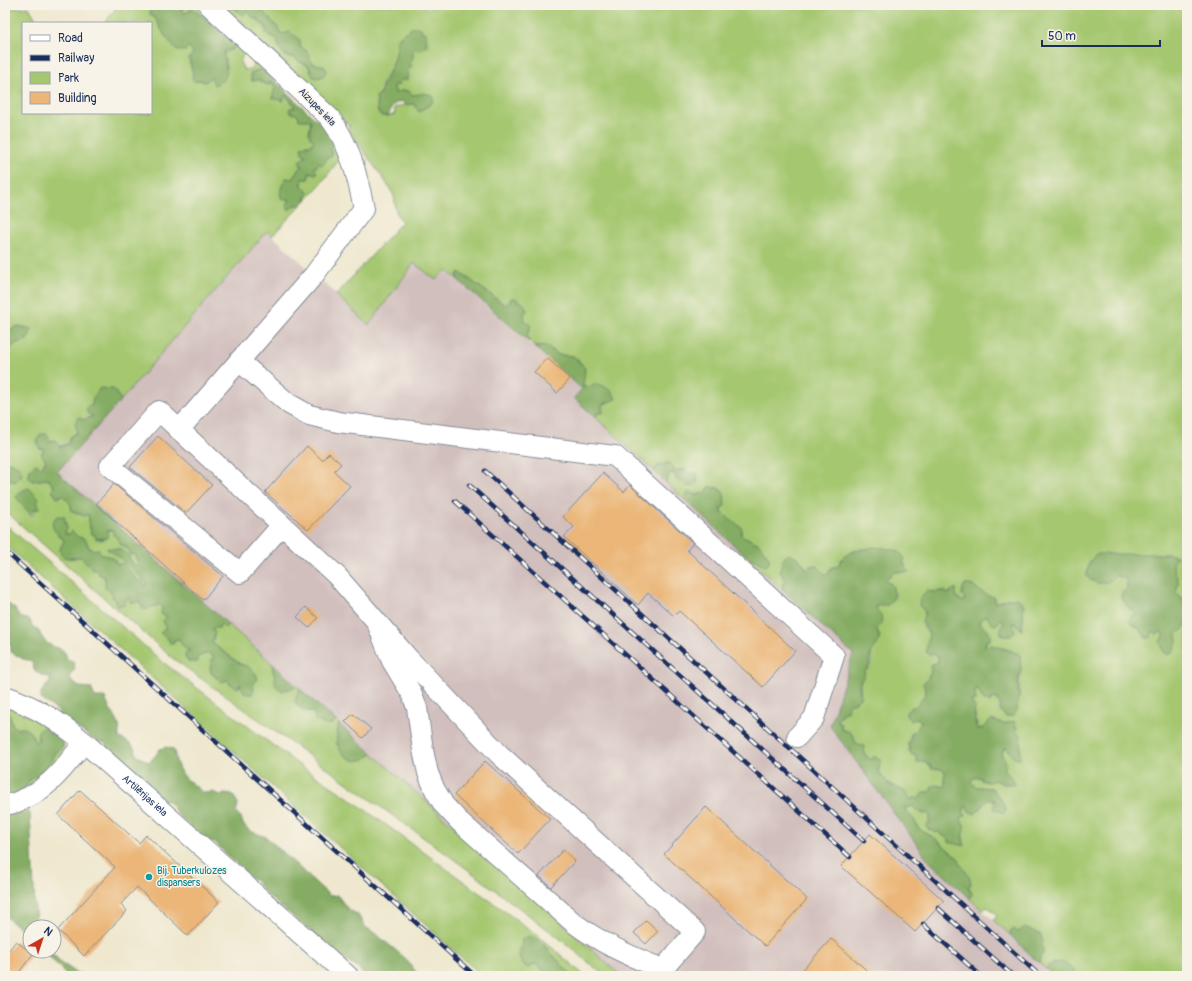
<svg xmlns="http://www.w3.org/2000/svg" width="1192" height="981" font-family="Pangolin,sans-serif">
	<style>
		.industrial { fill: #d1bfbd }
		.green { fill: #a5c770; stroke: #607b67; fill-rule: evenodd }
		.forest { fill: #84ac62; stroke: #506e60 }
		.building { fill: #ebb677 }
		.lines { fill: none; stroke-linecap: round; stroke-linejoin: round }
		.minor-casing { stroke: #858c96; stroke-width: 22 }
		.minor { stroke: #fff; stroke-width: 20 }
		.rail-casing { stroke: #1b2f5e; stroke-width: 4.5 }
		.rail { stroke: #f7f3e8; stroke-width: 3; stroke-dasharray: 9; stroke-linecap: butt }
		.culture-dot { fill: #0f9aa8; stroke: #f7f3e8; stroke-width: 1.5 }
		.labels { text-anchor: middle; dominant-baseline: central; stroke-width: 3; stroke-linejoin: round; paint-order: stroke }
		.street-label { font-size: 10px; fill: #1b2f5e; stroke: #f7f3e8 }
		.culture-label { font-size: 10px; fill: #0d838f; stroke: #f7f3e8; text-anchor: start }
	</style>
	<rect width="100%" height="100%" fill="#f7f3e8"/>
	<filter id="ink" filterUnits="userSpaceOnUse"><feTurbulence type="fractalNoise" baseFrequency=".025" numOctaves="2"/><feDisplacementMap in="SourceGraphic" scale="8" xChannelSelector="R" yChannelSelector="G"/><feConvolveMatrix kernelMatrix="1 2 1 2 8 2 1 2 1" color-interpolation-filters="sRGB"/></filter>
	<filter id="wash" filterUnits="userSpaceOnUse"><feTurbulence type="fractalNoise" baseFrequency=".012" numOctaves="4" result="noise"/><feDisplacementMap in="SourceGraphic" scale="16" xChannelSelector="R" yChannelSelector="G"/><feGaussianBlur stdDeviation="0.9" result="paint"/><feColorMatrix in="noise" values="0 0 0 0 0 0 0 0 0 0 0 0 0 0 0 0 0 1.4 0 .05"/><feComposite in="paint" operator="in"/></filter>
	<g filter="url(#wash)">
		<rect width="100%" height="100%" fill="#efe8cf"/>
		<path class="industrial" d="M267,231L369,324L414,263L446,270L582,390L574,398L853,654L830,726L929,861L1054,976H621L57,472Z"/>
		<path class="green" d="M118,5H125L130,8L139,7V5H148L150,8V14L155,17L165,36L189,46L193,53L189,59L193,74L192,78C205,82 216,74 227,68L223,52L233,49L235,43L244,53L240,62L244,70L252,68L254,62L262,69L254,71L260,80H270C280,93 293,99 298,115L311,120L315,140L311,145H305C308,166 300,163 293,178C289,186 290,201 289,210L296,204L300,206L272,236L267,231L121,400L113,389L94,416L84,420L79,418C77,443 68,446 44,449L46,460L41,468L30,469L29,477L32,481L48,479L54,487L52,491L57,498L62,494L70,503L88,513L91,534L95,535L100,540L108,538L107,531L113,530L131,554H135L139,562L135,566L120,549L110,550C118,555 145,579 147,585L145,587L143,583L139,582L123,564L117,566L115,559L109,556L101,555L89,547L85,539L78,537L72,532L69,534H65V530L57,535L64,540L69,559L81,557C87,561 103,574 106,580L105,588L110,591L117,606L127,598L138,601L141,605L154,607L160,604L167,617L165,629L167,637L174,640L179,638L184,647L187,648L197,657L208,653L215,657C205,678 213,673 228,680C232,682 235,685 239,688L240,684H251L256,674L249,667L240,664L212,643V628L221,624L225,627L228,624L273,664C271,674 281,682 287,690L296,686L300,689L297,695L305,711L314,712L332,724L336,721L339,724L336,744L369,757L372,753L621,976H605L558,937L455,860L171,657L5,511V478L15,482L10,462L5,464V343L7,341L16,343L27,340L32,329L18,326L12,329L5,328V9L29,7L38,23H23V113H151V23H105ZM29,488L40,508L33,510V515L30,514Z
			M187,5H195L216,27L192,8L189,12L183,13L181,10Z
			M220,5H226L230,8L234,7L239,13L243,14L248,10C256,22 264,20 270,36C280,37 282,49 286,57H294L298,61L309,66L310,72L324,66L312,63L307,51L281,35L257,5H426V9L440,5H1187V601L1182,599L1176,592C1178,578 1173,575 1173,562L1115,576L1122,577L1127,581V589L1122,593L1121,598L1134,613L1132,624L1143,631L1162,632L1163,636L1177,635L1187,625V976H1078L1069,965H1049L1046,969L1039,963L1040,957L1018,932L1011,931L1010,935L993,920L996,918L997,914L987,907L982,910L969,898L972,894L959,864L952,853L933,837L919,829L914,820L904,808L914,806L916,810L924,814L928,813L930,814V824L927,828L936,833L938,831L940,834L949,839V842L964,845L960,816L966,806L979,810L988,799L995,800L1006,809L1002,801L992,788L976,787L971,783L972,778L981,777V780L987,782L995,780L1004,784L1014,780C1003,772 999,760 1004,748H1007L1014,758L1021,748L1019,744L1021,739L1010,722L1004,724L991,720L983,728L977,729L976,718L970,700L977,688L991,702V699L996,698L1000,704L1019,696C1018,678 1024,667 1013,651L991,645L985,647L989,631L982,627L980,622L986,615L990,619L1000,618L1004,623L1013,621L1022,629L1024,605L1020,599H1007L995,603L976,588H963L962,595L965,598L963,602L951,592L947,594L944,591L931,592L922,609L925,612L924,629L929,634V639L926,646L939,658C935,670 922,680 926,693L919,705L910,711L909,719L917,718L921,721L918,729L912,732L908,744L909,751L918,757L920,762L925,761L934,769L941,768L946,774L944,776L945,787L932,790L918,800L913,798L912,801C907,798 908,794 904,791C894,785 869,778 882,762L876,757L871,760C865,754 854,745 853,735L841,729V724L837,721L848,704L861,697C859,683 860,675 871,664V654L880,637L877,629L881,624L876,609L892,585L884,580L890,574L899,571L903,562L899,551C876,549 849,542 837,567H832L826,576L807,570L798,557L783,565L782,576L786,580L783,585V590L750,560L751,558L766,566L762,549L759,544L741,535L721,512L724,493L718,488L709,487L705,495L687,494L684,499L666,483L669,473H674L677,480L684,482L688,473L674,471L668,463L654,471L595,417L597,416L596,413L603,410L601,407L603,404L608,403L609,389L600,386L583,387L582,364L573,356L559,355L547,346C544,346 539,348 537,347C525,343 525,325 524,313L510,302L505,305L459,272L457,274V279L446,270L436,280L414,263L369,325L336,295L402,222L396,212L394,196L387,184L348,129L350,126ZM397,39L413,48C413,63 406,76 394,85L395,93L407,90L413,95H419L430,105C423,108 420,105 414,104C408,103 400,106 394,108L395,114L385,117L380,95L383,81L395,63L398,53Z
			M334,139L339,160L319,186L305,201L308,192L302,186V179H308C312,164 328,154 334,139Z
			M5,524L164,663L299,765L349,798L536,934L585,976H572L539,940L522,939C522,953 514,958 528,968L536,964L551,976H482L5,545Z
			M5,705L47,725L37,737L38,741L35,744L23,728L17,729L13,726L8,711L5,710Z
			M64,744C64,757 45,780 34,787C27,792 15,794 7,797L35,777Z"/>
		<path class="forest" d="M148,5H187L181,10L183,13L189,12L191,8L235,43L233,49L224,52C224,67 234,78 214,85L211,77L206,82L199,80L195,82L192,78L193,74L189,59L193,53L189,46L185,51H178L165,36L155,18L150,14V8Z
			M226,5H257L279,29L281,34L290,32L300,40V47L307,51L312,63L324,66L327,70C323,77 321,79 313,77L309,66L298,61L294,57C284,56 277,51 278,40L266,33V26L261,24L258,19L252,17L248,11L244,15L239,13L234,7L230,8Z
			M414,27L421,28L422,32L426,33L427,45L422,50L413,48V57L410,63L412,67L408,69L407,80H401L399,85H394L395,93C403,90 406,89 413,95L425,93L433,96V102L419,112L414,104L404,105L403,101C390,104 393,107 388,116H382L378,113L376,97L380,95C386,72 398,65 397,39L404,33Z
			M262,69L314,118C323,123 334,133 334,144L331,147L332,156L327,158L324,164L321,165L319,162L317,167H314L317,173L315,174L310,172L308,179H302V186L308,192L305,201L300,206L296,204L289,210L287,205L290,199L282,200C278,191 282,186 286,178L292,179L298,170L302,167L299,161L306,156L302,153L301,147L311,145L314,140L310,138L309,133L311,120H299L298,115L289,112L290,108H295L290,99L285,95L283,101L272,98L275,88L270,81L269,85L262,83L260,80L252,81L250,74Z
			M459,272L505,305L510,302L511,298H515L524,304L527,311L524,313L525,321L530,324V330L527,334L529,342L457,279Z
			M18,326L32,329L27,340L16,343L12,347L7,342L5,343V328L12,329Z
			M534,344L537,347L546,346L559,355L573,356L585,368L583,387L586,388C590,387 591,384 595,384C603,384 614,391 616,399L603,404L602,407L603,413H597V416L595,417L574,398L582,389L532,345Z
			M100,388L113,389L121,400L57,472L228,624L225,628L221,624L219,628H212L215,633L212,643L240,664L249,667L256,674L258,679L252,684L254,689L252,694H245L240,684L238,688L231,685L227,680L222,682L211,673L210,668L212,662L210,660L213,659L214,657L208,653L197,657V662H189L185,657L186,652L190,651L184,648L179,639L174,640V643H170L167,637L160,633L165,629V625L163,621L167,617L161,614L162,607L160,605L152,606L148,610L143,609L139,601L136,603L130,602V598H127L125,605L117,606L110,591L105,588V577L98,574V570L93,569L81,557C73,557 60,562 60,549C61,546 63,544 64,540L54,530L52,522L57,516H64L67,528L65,534H69L72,531L78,537L85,539L89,548L95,550L98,548L101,555C110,556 114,557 117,565L123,563L139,582L142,581L145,587L147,585C145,579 115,552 108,550L107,548L120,549L129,555V558L135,566L139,562L135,554H131L126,546L121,545L116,536L113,535V530L107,531L108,538L96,539L95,535L91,534L88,514L84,516L72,511L70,503L62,495L57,498L52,491L54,487L48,479L32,481L29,477L30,469L36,464L41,468L46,461L41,454L44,449L39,448L37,440L41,434H47L50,441L55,440L60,447L69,444L70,437L78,432L75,424L78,417L84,420L93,416L87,413V407L92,405L93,398Z
			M10,462L19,467L22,475L15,482L5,478V464Z
			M668,463L671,464L674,471L684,469L688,473H697L698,482L693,486H687L684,482L677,480L674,473H669L666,483L654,471L657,466Z
			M709,487L718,488L724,493L725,506L720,509L721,512L742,528L741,535L759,544L769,557V563L766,566L751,558L750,560L684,499L689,492L697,495L703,493L705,495Z
			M29,488L39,499L37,502L40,508L33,510L30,514L16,497L23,490Z
			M873,547C884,548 902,548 905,560L903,562L909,572H894L885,580L892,585L895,596L888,605H877L876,609C884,616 883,622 877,629C883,646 874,644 870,656C869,661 870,664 868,669L865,670L864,676L859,683L861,697L856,702L848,704V712H844L838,717L837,721L841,724V729L850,732L857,744L864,746L865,755L871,760L873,757L880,758L882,765L879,766V773L885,779L888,784L906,792L911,800L915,797L918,800C920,795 924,790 930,792L932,787L936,785L945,787L944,776L946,773L941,769H931V766L924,761L917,763V757L911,754L908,744L911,740V734L919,726L921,721L917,718L911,721L906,716V712L912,707H916L926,693L923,683L926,681L931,673L930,665L938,662L939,658L932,653L930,655L926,652L929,634L922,622L925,612L919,605L920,598L928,589L931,592L944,591L947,594L956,588V597L963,602L965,598L962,595L964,585C974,583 978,591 987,595C990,597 992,595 995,598V603L1007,599H1013L1015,597L1024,605L1022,630L1013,622L1015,632L1011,636H1006L1001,634V626L1004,623L1000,618L998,623L995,625L991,623L986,615L980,622C983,630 992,630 990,640L986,641L985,647L991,645L1020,654L1021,671L1018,680L1019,696L1017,710L1014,716L1006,717L1000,710V704L996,698L991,699L990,703L982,698L977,688L975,691L976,700L971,701L975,707C974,712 975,724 977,729L983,728L991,720L1004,724L1014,721L1017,728L1016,732L1021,735L1020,758L1018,759L1014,758L1007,748H1004L1001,755C1007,760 1007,764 1004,771L1014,780L1015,784H1004L995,780L988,782L981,780V777L973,778L971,782L976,787L992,788L1002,801L1006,809L1004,813L993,809L995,800L988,799L975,814L969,811L966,806L963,811L966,816L961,817C962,825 969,827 962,835L965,846L949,842V839L940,834L938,831L936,833L927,828L926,825L930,823L929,820L930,814L928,813L924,814L916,810L913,806L904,808L914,820L919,829L933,837L959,859C960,868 971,874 971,884L968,887L972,894L969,898L929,861L830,726L853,654L783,590V585L786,580L780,572C781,565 782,558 789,554L798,557L807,570L812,565L817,566L826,575L832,567H837C846,549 856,552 873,547Z
			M1098,554H1170L1177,556C1168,569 1177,570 1178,582C1178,585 1177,589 1176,592L1182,599L1187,601V625L1177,635C1177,644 1176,650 1168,655L1164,652L1160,642L1163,636L1162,632L1155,634L1153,631L1150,638H1146C1142,629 1134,627 1129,620L1134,613L1121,599L1122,593L1127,588V581L1123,577L1115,576C1106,586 1096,585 1087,577C1087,567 1089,559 1098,554Z
			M5,601L15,609L20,617L30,620L32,626C41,630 40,637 46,642C54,650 65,645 67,659L73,661L75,669L70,675L71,681L79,687L91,688L95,697H105C108,709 115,714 119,725C120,729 118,734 119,738C129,742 135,745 137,756L149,762L156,755L160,749L166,747L173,749C176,755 175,759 177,764C180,776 195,785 203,793L213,792L220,795L225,794L234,795L238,804L236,812L241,817L243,824L250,831L266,837L330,896L337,895L348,909L358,915L365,927L376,934L405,958L419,976H376L374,974L365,976L356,966L350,964L267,895L256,881L250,878L239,865L230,859L215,842L208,843L177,814L173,807L167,801L161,799L137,779L134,771L128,769V764H124L106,751V744L103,742L99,743L62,717L57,710L41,699V692L50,682V677C39,676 33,672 32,661L23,659L11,652V644L5,642Z
			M273,664L296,686L283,691C272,685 277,683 274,674C273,670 272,669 273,664Z
			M300,689L336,721C329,728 323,724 315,720L314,712C305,711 301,710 295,702L297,695Z
			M5,710L8,711L13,726L17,729L23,728C31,731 33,735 35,743L38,741V731L47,725L62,737L64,744L54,754L51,761L35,777L28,781L25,790L5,797Z
			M339,724L372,753L365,759L356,761C337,756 334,741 339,724Z
			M25,809L30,813L36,927H30V937L5,916V813Z
			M1025,927L1040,934L1043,942L1041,945L1044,952L1040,957L1039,963L1010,935L1011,931L1014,929L1018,932Z
			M529,936L539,940L572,976H551L536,964L528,968C513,958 522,953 522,939Z
			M44,951H50L63,964L77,973L93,976H68Z
			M1060,962L1069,965L1078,976H1054L1046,969L1049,965Z"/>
		<g id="blocks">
			<path class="building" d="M547,358L570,379L557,393L534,372Z
				M158,436L212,485L186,513L130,467Z
				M307,446L322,460L329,453L341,464L334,471L350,486L308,530L265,492Z
				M603,473L624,492L630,485L693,543L687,550L795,651L763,687L679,611L674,616L648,593L638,605L564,537L574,527L563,517Z
				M114,484L223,576L203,600L96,504Z
				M306,607L318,618L309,628L297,617Z
				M353,714L371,729L363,738L345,722Z
				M485,761L550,819L518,854L454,795Z
				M80,790L139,843L146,835L219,902L188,936L137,887L121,904L127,911L84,956L58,930L115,867L58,815Z
				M706,807L807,899L765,946L664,854Z
				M870,834L944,901L915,932L841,866Z
				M563,850L575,861L551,887L539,876Z
				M646,920L658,931L646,944L634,933Z
				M831,939L835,942L873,976H797Z
				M16,941L33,954L16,976H5V955Z"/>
		</g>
	</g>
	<g filter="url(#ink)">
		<use href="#blocks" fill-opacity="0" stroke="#858c96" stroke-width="1"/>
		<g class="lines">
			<g class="minor-casing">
				<g id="minor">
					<path d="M239,361L289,404L309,415L338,422L615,456L834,656L814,718L797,737"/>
					<path d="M179,430L314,275L364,208C357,175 350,145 330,118L209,5"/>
					<path d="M282,525L240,573L110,466L159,411L337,576L409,659L499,754L695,932L663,969C631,957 602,944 574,923L459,821L444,805L435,790L428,773L423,750L417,708L412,694L392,661L377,623"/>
					<path id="s1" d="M5,696C35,706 60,722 84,742L348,976"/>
					<path d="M5,805C41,799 64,769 84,742"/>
				</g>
			</g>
			<use href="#minor" class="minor"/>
			<g class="rail-casing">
				<path id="rail" d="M485,471L1040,976
					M469,485L864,841
					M455,501L850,857
					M5,551L475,976
					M938,908L1013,976
					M923,924L981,976"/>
			</g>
			<use href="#rail" class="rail"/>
		</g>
	</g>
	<circle class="culture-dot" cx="149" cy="877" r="4"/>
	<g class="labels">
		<g class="street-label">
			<text transform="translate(317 107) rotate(46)">Aizupes iela</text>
			<text stroke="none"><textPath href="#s1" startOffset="173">Artilērijas iela</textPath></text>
		</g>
		<g class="culture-label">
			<text x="157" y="871">Bij. Tuberkulozes<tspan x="157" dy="12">dispansers</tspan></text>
		</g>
	</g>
	<rect width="1192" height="981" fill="none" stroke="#f7f3e8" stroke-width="20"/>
	<rect x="22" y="22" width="130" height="92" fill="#f7f3e8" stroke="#9fa5b1"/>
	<rect x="30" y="35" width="20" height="6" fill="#ffffff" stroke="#9fa5b1"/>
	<text x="58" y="42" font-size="12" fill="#1b2f5e">Road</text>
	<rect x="30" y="55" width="20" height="6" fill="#1b2f5e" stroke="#9fa5b1"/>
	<text x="58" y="62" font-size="12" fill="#1b2f5e">Railway</text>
	<rect x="30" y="72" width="20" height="12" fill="#a5c770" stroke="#9fa5b1"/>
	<text x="58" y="82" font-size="12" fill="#1b2f5e">Park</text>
	<rect x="30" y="92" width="20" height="12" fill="#ebb677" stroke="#9fa5b1"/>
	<text x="58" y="102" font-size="12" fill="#1b2f5e">Building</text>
	<g transform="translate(42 939) rotate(39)"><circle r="19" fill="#f7f3e8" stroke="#9fa5b1"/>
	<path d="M0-3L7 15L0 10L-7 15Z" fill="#c8321e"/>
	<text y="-6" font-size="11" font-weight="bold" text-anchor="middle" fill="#1b2f5e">N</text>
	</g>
	<path d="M1042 40v6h118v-6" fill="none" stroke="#1b2f5e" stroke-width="2"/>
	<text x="1048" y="40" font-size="12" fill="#1b2f5e" stroke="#f7f3e8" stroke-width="3" paint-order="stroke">50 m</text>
</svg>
